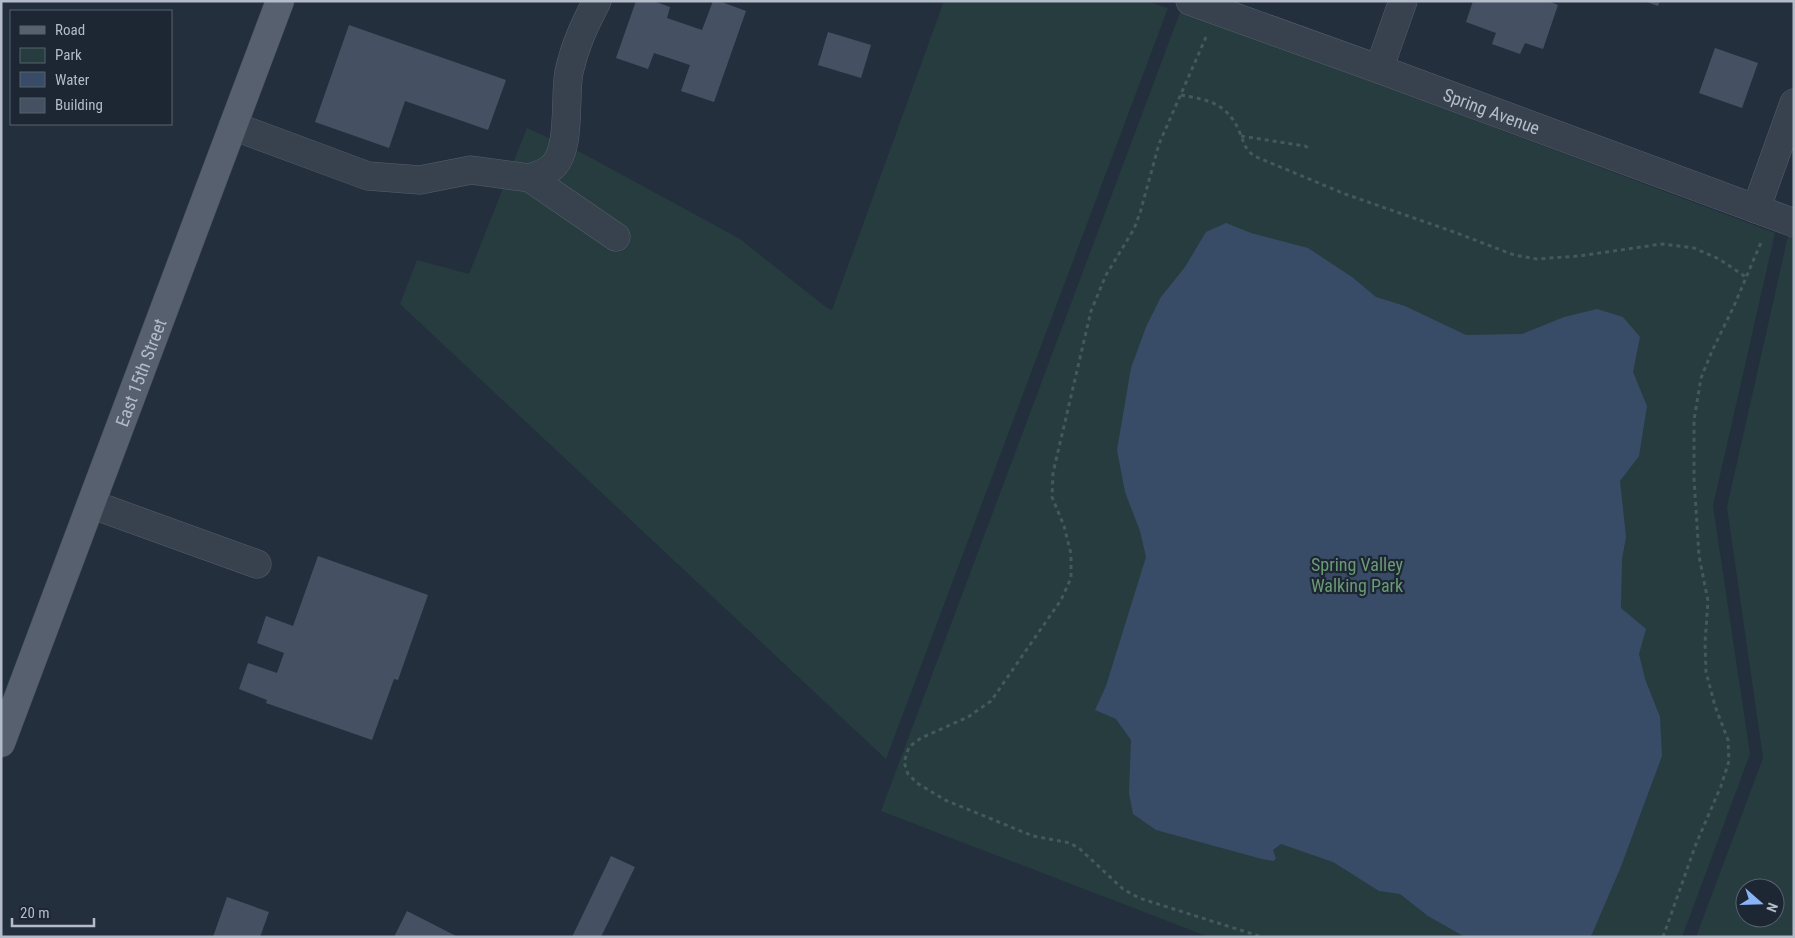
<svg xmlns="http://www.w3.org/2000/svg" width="1795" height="938" font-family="'Roboto Condensed',sans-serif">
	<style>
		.green { fill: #263c3f; fill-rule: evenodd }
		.water { fill: #394c67 }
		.building { fill: #455162 }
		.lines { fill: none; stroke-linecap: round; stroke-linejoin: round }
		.minor-casing { stroke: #565f6c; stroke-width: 29 }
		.major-casing { stroke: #414a57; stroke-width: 29 }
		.path { stroke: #44595c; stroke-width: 3; stroke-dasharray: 4 4; stroke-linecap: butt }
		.minor { stroke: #38414e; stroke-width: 28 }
		.major { stroke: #56606e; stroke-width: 28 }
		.labels { text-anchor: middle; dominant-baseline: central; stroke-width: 4.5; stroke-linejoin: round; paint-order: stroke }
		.street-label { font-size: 18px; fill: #b4bcc9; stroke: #1d2633 }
		.park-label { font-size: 18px; fill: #6b9a76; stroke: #1d2633 }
	</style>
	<rect width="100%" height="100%" fill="#242f3e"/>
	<path class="green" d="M944,1H1145L1168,8L886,759L400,304L417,260L469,274L527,128L582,153L740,239L827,308L832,310Z
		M1181,10L1775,233L1713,506L1750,754L1682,937H1209L881,811Z
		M1788,236L1794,238V937H1696L1763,758L1727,507ZM1745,888H1775V918H1745Z"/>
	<path class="water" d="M1226,223L1251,233L1308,248L1352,277L1376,297L1405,306L1466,335L1522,334L1564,317L1597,309L1623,317L1640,337L1633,372L1647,406L1639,456L1620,481L1626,537L1622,559L1621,608L1646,629L1639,654L1645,679L1660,717L1662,756L1620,869L1592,934L1589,937H1465L1428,916L1400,894L1379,891L1333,862L1281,844L1273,850L1276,859L1273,861L1262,859L1156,830L1133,814L1129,793L1131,740L1116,719L1095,710L1106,686L1146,557L1140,531L1125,492L1117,450L1131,368L1146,327L1161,297L1185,267L1206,232Z"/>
	<path class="building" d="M636,1H653L670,7L667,18L702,30L713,1H719L746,11L714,102L681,91L690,65L654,53L648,69L616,58Z
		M1473,1H1548L1558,5L1543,49L1525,43L1520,54L1492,44L1496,33L1466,22Z
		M1644,1H1660L1658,6Z
		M349,25L506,80L488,130L405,101L389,148L315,122Z
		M828,32L871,45L861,78L818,65Z
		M1715,48L1758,63L1742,108L1699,93Z
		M318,556L428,595L398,680L394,679L372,740L266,703L267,700L239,689L248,663L277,673L284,653L257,643L266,616L293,626Z
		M611,856L635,867L601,937H572Z
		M227,897L269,912L260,937H213Z
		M407,911L458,937H394Z"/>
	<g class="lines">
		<g class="minor-casing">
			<g id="minor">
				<path id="s1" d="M1190,1L1379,69L1794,223"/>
				<path d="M1379,69L1403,1"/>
				<path d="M233,126L368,176L420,180L471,170L530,178L616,237"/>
				<path d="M530,178C537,175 546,173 551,168C572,152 564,97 569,72C575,45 584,26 597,1"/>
				<path d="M1756,209L1794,103"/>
				<path d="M91,504L257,564"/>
			</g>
		</g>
		<g class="major-casing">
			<g id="major">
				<path id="s2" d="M1,743L280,1"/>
			</g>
		</g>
		<path class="path" d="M1206,37L1159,144L1140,213L1134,229L1106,275L1091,311L1053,473L1052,497L1064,526L1071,554V578L1061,600L991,701L968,717L921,738L909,747L904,762L908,774L917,783L945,800L1033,836L1070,843L1080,849L1123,889L1139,898L1262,937
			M1181,95C1210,100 1228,104 1240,133C1245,145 1244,148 1254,156L1345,194L1454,232L1514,255L1537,259L1579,256L1662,244L1694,248L1719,259L1746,277
			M1241,136L1305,146L1310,149
			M1663,937L1696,844L1721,786L1729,761L1728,740L1715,706L1706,672L1705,643L1708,601L1699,556L1694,479V420L1701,378L1712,351L1734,306L1762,240"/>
		<use href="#minor" class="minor"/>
		<use href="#major" class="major"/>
	</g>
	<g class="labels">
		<g class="street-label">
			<text stroke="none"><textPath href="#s1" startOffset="321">Spring Avenue</textPath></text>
			<text stroke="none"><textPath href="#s2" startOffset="396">East 15th Street</textPath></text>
		</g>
		<g class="park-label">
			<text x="1357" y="564">Spring Valley<tspan x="1357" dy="21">Walking Park</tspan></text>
		</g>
	</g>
	<rect width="1795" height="938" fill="none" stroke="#b4bcc9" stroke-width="5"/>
	<rect x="10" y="10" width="162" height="115" fill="#1d2633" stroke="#59626f"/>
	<rect x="20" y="26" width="25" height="8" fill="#56606e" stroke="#59626f"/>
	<text x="55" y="35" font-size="15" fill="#b4bcc9">Road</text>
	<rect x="20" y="48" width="25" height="15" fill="#263c3f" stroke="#59626f"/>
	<text x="55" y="60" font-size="15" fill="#b4bcc9">Park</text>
	<rect x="20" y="72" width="25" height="15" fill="#394c67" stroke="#59626f"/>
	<text x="55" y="85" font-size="15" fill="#b4bcc9">Water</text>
	<rect x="20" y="98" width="25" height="15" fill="#455162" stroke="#59626f"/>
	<text x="55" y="110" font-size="15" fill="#b4bcc9">Building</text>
	<g transform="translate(1760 903) rotate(110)"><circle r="24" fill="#1d2633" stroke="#59626f"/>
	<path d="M0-4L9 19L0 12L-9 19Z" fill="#8ab4f8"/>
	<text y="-8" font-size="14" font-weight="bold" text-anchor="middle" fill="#b4bcc9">N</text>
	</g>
	<path d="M12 918v8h82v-8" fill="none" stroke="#b4bcc9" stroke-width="2.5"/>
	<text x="20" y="918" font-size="15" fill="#b4bcc9" stroke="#1d2633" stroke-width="4" paint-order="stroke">20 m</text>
</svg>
